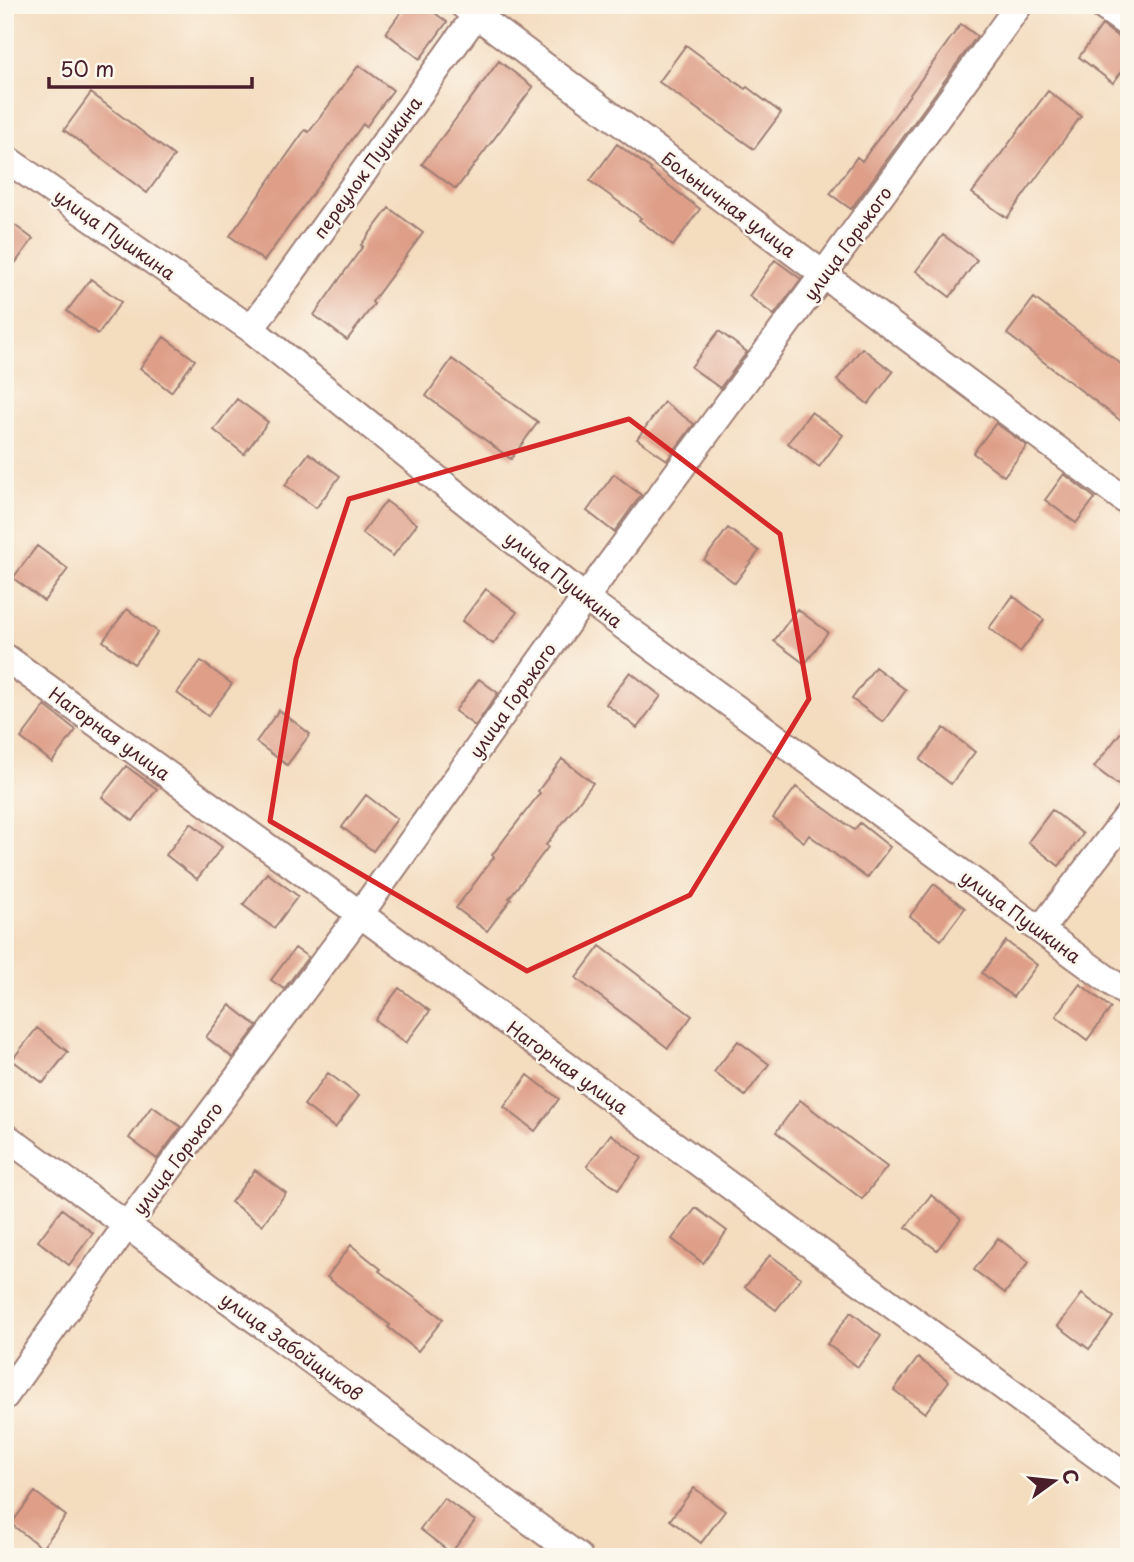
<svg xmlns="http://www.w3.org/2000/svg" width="1134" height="1562" font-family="'Playpen Sans',sans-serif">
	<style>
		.building { fill: #de9e87 }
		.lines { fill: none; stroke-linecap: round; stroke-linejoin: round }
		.minor-casing { stroke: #9f7e75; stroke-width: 30 }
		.minor { stroke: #fff; stroke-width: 26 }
		.marked { fill: none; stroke: #d62828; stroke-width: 5; stroke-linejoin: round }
		.labels { text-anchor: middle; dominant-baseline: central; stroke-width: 5; stroke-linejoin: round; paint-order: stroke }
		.street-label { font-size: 18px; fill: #4a1f2b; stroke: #fbf7ec }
	</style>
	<rect width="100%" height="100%" fill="#fbf7ec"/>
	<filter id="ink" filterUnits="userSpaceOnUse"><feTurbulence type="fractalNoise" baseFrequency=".0143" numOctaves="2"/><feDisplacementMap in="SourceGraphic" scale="14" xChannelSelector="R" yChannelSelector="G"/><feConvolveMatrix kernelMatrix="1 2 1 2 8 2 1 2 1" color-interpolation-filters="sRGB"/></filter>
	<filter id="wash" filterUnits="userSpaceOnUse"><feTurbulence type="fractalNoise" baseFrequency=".00686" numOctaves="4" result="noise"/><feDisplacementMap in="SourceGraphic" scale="28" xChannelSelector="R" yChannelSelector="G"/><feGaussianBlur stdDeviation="1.57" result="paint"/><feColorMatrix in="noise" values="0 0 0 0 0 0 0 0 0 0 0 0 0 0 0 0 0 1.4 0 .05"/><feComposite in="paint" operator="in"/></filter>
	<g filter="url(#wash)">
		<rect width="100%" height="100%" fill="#f4dcbf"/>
		<g id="blocks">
			<path class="building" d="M406,5H424L447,22L420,59L386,33Z
				M961,24L977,36L851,209L830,194L857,157L862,161Z
				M1102,25L1120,38L1129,41V62L1113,83L1079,57Z
				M686,45L745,89L747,87L781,113L754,149L659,82Z
				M499,61L533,87L456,189L422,164Z
				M359,65L393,90L366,127L363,124L264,261L230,236L305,130L309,132Z
				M1048,91L1081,116L1007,218L972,193Z
				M91,93L174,156L147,193L64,130Z
				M617,144L651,169L650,171L700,209L673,246L639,220L641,218L590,181Z
				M389,208L423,233L372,302L374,304L347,340L314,315L363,246L361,245Z
				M5,218L33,239L5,277Z
				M943,235L977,260L950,297L916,271Z
				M775,260L801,279L774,315L749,296Z
				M91,279L121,302L98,334L67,311Z
				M1034,298L1129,370V427L1007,334Z
				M719,331L747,352L720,388L691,367Z
				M164,337L195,360L171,392L140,368Z
				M862,348L893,372L868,404L837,380Z
				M452,359L538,422L511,459L426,396Z
				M237,399L268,422L244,454L214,430Z
				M664,402L694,424L667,460L637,439Z
				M811,412L843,435L819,467L788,443Z
				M996,423L1027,446L1004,476L973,453Z
				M309,453L340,476L316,508L285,485Z
				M614,474L641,495L614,532L587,511Z
				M1064,474L1095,498L1076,523L1045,500Z
				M386,501L417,524L393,556L362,533Z
				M728,528L759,551L735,583L704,560Z
				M37,546L68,569L44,601L13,578Z
				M486,589L517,612L493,644L462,621Z
				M1013,596L1044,620L1020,652L989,628Z
				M127,609L158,632L134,664L103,641Z
				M797,609L828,632L805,664L774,641Z
				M201,661L232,684L208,716L177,693Z
				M875,667L906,690L883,722L852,699Z
				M630,672L661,696L637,728L606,704Z
				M479,679L498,693L475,726L455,711Z
				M45,706L76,730L52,762L21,738Z
				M279,710L310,734L287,765L256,742Z
				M1129,722V793L1094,767Z
				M944,728L975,752L951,784L920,760Z
				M562,759L593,783L546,845L548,847L509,898L511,899L487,931L456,908L494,857L492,855L540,793L538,791Z
				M126,766L157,789L133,821L102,797Z
				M796,787L854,830L860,823L890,847L867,878L809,835L804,842L773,818Z
				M366,795L397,819L373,851L342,827Z
				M1052,810L1083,834L1059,866L1028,842Z
				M191,823L222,847L197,879L166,855Z
				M267,873L298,896L274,928L243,905Z
				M934,884L965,908L941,940L910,916Z
				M1006,941L1037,965L1013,997L982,973Z
				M600,946L692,1016L668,1048L576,978Z
				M295,948L308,957L284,989L271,980Z
				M1080,984L1111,1008L1087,1040L1056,1016Z
				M399,988L430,1011L406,1043L375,1020Z
				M230,1005L257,1026L233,1058L206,1037Z
				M37,1028L68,1052L43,1083L12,1060Z
				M738,1041L769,1064L745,1096L714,1072Z
				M328,1073L359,1096L335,1128L304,1105Z
				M528,1075L559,1099L535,1131L504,1107Z
				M800,1100L887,1167L862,1199L776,1132Z
				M152,1106L181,1127L157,1159L129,1138Z
				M611,1134L642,1158L618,1190L587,1166Z
				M255,1170L286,1193L262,1225L231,1202Z
				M931,1195L961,1219L937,1250L906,1227Z
				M696,1208L727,1231L703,1263L672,1239Z
				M62,1209L93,1233L69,1265L38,1241Z
				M998,1238L1029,1262L1005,1293L974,1270Z
				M351,1245L381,1269L379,1271L443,1319L418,1351L388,1327L390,1325L327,1277Z
				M770,1255L801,1278L776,1310L745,1287Z
				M1082,1294L1113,1317L1089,1349L1058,1326Z
				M851,1312L881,1336L858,1367L827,1344Z
				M918,1358L949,1381L925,1413L894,1390Z
				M694,1488L725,1511L701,1543L670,1520Z
				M35,1492L66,1516L42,1548L11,1524Z
				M444,1498L475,1521L451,1553L420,1529Z"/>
		</g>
	</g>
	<g filter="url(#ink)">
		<use href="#blocks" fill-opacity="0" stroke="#9f7e75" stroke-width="2"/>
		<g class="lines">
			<g class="minor-casing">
				<path id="minor" d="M463,5L1129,503
					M1101,5L1129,25
					M5,158L251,329L585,598L1129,995
					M251,329L483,5
					M5,657L360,914L1129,1479
					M1040,930L1129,814
					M5,1136L579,1557
					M5,1396L127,1225L360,914L585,598L823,275L1019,5"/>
			</g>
			<use href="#minor" class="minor"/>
		</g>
	</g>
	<path class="marked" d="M629,419L780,534L809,699L690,895L527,971L270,821L296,659L349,499Z"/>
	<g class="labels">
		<g class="street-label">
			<text transform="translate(367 167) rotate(-54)">переулок Пушкина</text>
			<text transform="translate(729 204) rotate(37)">Больничная улица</text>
			<text transform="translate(115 234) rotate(35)">улица Пушкина</text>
			<text transform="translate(847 243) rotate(-54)">улица Горького</text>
			<text transform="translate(564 579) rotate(38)">улица Пушкина</text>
			<text transform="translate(512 700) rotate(-55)">улица Горького</text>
			<text transform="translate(110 733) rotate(36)">Нагорная улица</text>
			<text transform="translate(1021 916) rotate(36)">улица Пушкина</text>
			<text transform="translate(568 1067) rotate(36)">Нагорная улица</text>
			<text transform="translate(177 1158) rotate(-53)">улица Горького</text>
			<text transform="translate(292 1346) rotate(36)">улица Забойщиков</text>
		</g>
	</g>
	<rect width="1134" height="1562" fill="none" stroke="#fbf7ec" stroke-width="28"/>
	<g transform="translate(1054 1481) rotate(75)" stroke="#fbf7ec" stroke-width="5" paint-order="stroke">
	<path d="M0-5L12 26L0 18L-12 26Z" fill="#4a1f2b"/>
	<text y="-10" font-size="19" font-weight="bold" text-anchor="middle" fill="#4a1f2b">С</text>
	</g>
	<path d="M49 77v10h203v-10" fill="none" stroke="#4a1f2b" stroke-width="3.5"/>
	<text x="60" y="77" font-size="21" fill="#4a1f2b" stroke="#fbf7ec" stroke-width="5" paint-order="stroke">50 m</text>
</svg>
